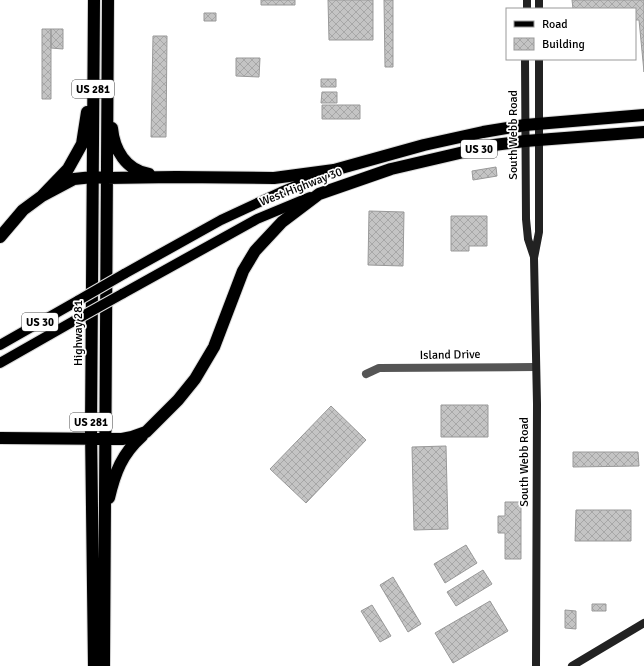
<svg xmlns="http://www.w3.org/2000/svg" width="644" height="666" font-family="Signika,sans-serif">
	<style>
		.building { fill: url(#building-cross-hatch); stroke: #999 }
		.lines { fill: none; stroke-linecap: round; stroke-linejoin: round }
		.primary-casing { stroke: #dbdbdb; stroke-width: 12 }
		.highway-casing { stroke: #dbdbdb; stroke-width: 14 }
		.street { stroke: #555; stroke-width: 8 }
		.secondary { stroke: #222; stroke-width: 8 }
		.primary { stroke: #000; stroke-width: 10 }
		.highway { stroke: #000; stroke-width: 12 }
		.primary-bridge-casing { stroke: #dbdbdb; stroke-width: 12; stroke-linecap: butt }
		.primary-bridge { stroke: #000; stroke-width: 10 }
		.labels { text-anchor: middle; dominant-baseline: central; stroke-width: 3.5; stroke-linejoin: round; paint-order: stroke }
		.shield { fill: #fff; stroke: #4c4c4c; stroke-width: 1 }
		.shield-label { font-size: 11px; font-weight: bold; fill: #000 }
		.street-label { font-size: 12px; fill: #000; stroke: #fff }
	</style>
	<defs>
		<pattern id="building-cross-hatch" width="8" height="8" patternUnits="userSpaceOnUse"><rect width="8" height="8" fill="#c4c4c4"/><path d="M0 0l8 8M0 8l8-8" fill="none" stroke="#a7a7a7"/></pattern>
	</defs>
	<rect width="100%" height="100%" fill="#fff"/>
	<path class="building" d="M261,0H295V5H261Z
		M328,0H373V40H329Z
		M384,0H393V67H385Z
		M572,0H644V72L639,20H635V9H573Z
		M204,13H216V21H204Z
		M42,29H51V99H42Z
		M51,29H63V49L51,48Z
		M153,36H167L166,137H151Z
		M236,58H260L259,77L236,76Z
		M321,79H336V87H321Z
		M322,92H337V103H321Z
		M322,105H360V119H322Z
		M496,167L497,176L473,180L472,171Z
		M369,211L404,212L403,266L368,265Z
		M451,216H487V246H469V251H451Z
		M441,405H488V437H441Z
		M331,406L366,440L306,503L270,469Z
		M446,446L448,529L414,530L412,447Z
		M573,452H638L639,466L573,467Z
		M505,502H521V559H505V533H498V516H505Z
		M576,510H631V541H575Z
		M466,545L477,563L445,583L434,564Z
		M483,570L492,584L456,606L447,592Z
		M393,577L421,624L408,632L380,585Z
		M490,601L508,631L453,663L435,633Z
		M592,604H606V611H592Z
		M372,605L391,636L380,642L361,611Z
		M565,610L576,611V629L565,628Z"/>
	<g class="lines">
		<g class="primary-casing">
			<path id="primary" d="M124,274L221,220L281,192L325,174
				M122,294L257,219L310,197
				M0,345L79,300
				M0,363L79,318"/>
		</g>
		<g class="highway-casing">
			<path id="highway" d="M112,128C114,150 126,170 149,174
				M42,196L74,179L93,177L106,178L176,177L274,178L334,170L424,145L483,132L525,125L644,115
				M0,237L23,210L42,196L68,169L82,144L87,112
				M0,438L122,439L132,437L146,432L178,400L195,379L214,347L243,271L255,251L282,222L319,194L391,169L494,145L525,141L644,132
				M109,498C115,472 122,454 142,436
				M94,666L91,429L94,0
				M104,666L108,0"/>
		</g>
		<path class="street" d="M366,374L379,368L535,367"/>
		<path class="secondary" d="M527,9V0
			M539,9V0
			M525,59L526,219L528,239L534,257
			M536,666L537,404L534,258L539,232V59
			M572,666L644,623"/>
		<use href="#primary" class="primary"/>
		<use href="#highway" class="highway"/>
		<g class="primary-bridge-casing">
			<path id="primary-bridge" d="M79,300L124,274
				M79,318L122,294"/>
		</g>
		<use href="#primary-bridge" class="primary-bridge"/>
	</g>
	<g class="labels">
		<g class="shield">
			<rect x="72" y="80" width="42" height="18" rx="3"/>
			<rect x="461" y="140" width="36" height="18" rx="3"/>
			<rect x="22" y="313" width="36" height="18" rx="3"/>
			<rect x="70" y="413" width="42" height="18" rx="3"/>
		</g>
		<g class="shield-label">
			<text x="93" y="89">US 281</text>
			<text x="479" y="149">US 30</text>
			<text x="40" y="322">US 30</text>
			<text x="91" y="422">US 281</text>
		</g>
		<g class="street-label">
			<text transform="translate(513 135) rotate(-90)">South Webb Road</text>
			<text transform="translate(301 187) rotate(-21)">West Highway 30</text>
			<text transform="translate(78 333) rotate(-90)">Highway 281</text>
			<text transform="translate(450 355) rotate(-1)">Island Drive</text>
			<text transform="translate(524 462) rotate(-90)">South Webb Road</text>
		</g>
	</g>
	<rect x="506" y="8" width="130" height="52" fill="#ffffff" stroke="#999999"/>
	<rect x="514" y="21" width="20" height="6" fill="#000000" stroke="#999999"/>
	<text x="542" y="28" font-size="12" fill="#000000">Road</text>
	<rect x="514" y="38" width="20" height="12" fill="url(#building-cross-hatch)" stroke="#999999"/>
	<text x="542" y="48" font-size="12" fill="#000000">Building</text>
</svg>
